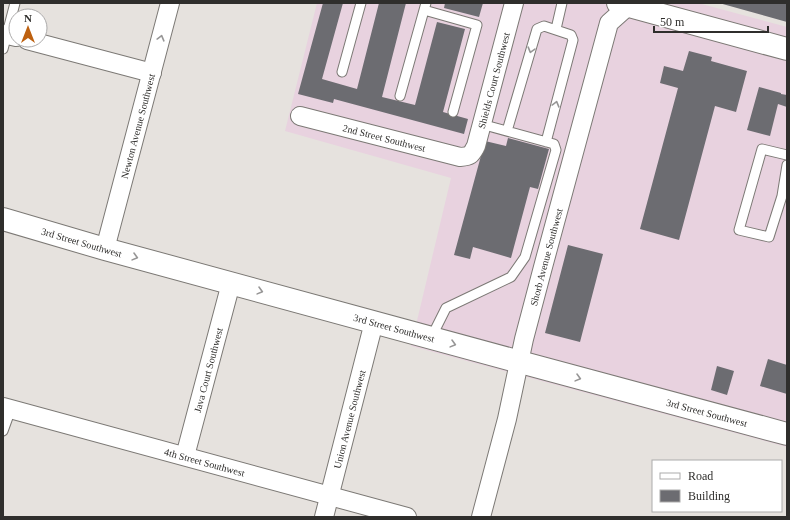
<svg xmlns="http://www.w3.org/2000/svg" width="790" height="520" font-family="'Times New Roman',serif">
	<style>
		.commercial { fill: #e8d2df }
		.building { fill: #6c6c71 }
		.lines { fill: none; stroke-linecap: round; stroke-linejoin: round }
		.service-casing { stroke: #7c7975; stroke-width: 11 }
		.minor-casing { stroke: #7c7975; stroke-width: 20 }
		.tertiary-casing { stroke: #7c7975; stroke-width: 24 }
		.primary-casing { stroke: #7c7975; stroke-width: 24 }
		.service { stroke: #fff; stroke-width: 9 }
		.minor { stroke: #fff; stroke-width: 18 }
		.tertiary { stroke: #fff; stroke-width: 22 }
		.primary { stroke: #fff; stroke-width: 22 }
		.oneway { stroke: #979696 }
		.labels { text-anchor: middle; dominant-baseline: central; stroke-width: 4; stroke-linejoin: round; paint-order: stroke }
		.street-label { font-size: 10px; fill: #2f2e2c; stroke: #fff }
	</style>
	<rect width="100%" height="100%" fill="#e6e2de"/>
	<path class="commercial" d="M317,3H698L787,27V447L411,346L451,178L285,131Z"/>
	<path class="building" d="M323,3H343L322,79L357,89L379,3H406L382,97L415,105L437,22L465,29L443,112L468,119L464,134L334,99L333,103L298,94Z
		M445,3H483L479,17L444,8Z
		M719,3H787V22Z
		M689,51L712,57L711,61L747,71L736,112L715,106L679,240L640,229L678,88L660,83L664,66L683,71Z
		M759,87L781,93V94L787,95V107L778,104L770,136L747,130Z
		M508,138L549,149L538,189L530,187L511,258L473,247L470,259L454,255L485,141L506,146Z
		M568,245L603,254L580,342L545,333Z
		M768,359L787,365V394L760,386Z
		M717,366L734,371L727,395L711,390Z"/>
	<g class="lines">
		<g class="service-casing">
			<path id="service" d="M424,10L477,25L453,112
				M556,29L562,3
				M3,49L15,3
				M342,72L361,3
				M400,96L426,3
				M507,131L537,29L544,26L571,35L573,40L546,142
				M787,155L762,149L739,230L769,237L782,196L787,165
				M431,338L446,308L511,277L525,257L556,150L554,144L481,124
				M3,431L11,409"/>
		</g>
		<g class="minor-casing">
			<g id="minor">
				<path d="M3,34L16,37"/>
				<path d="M27,40L152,73"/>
				<path id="s1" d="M300,116L460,157C471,156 471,155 476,146L514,3"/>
				<path id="s2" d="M105,249L170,3"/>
				<path id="s3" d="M3,407L407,517"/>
				<path id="s4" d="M185,456L231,283"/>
				<path id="s5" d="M324,517L374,322"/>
				<path id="s6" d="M481,517L507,419L524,339L543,267L609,23L628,6"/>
			</g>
		</g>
		<g class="tertiary-casing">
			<g id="tertiary">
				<path id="s7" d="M3,219L105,249L520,362L787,434"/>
			</g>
		</g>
		<g class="primary-casing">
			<path id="primary" d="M618,3L787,49"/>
		</g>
		<use href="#service" class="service"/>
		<use href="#minor" class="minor"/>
		<use href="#tertiary" class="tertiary"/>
		<use href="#primary" class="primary"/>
	</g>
	<defs><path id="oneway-chevron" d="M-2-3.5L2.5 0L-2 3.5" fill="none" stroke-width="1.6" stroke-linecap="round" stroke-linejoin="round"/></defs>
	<g class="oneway">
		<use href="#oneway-chevron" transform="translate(161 38) rotate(-75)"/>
		<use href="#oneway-chevron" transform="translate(531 50) rotate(106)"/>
		<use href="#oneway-chevron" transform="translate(556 104) rotate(-75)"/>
		<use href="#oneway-chevron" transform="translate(135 257) rotate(15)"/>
		<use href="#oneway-chevron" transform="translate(260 291) rotate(15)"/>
		<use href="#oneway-chevron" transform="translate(453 344) rotate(15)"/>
		<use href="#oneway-chevron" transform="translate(578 378) rotate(15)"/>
	</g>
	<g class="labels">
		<g class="street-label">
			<text stroke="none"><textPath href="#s1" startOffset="254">Shields Court Southwest</textPath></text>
			<text stroke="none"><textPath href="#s2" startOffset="127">Newton Avenue Southwest</textPath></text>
			<text stroke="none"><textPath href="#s1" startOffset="87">2nd Street Southwest</textPath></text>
			<text stroke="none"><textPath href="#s7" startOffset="82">3rd Street Southwest</textPath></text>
			<text stroke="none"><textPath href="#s6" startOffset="268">Shorb Avenue Southwest</textPath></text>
			<text stroke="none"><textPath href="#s7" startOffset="406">3rd Street Southwest</textPath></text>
			<text stroke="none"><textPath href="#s4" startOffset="89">Java Court Southwest</textPath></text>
			<text stroke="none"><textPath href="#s7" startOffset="730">3rd Street Southwest</textPath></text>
			<text stroke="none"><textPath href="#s5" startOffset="101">Union Avenue Southwest</textPath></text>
			<text stroke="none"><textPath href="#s3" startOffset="209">4th Street Southwest</textPath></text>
		</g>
	</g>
	<rect width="790" height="520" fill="none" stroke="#2f2e2c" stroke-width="8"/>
	<rect x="652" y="460" width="130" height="52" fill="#ffffff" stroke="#acabab"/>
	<rect x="660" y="473" width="20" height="6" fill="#ffffff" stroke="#acabab"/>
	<text x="688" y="480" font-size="12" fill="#2f2e2c">Road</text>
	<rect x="660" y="490" width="20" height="12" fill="#6c6c71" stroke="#acabab"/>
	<text x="688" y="500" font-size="12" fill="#2f2e2c">Building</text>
	<g transform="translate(28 28)"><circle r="19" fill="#ffffff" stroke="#acabab"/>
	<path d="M0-3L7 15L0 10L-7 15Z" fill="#bd600f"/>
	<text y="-6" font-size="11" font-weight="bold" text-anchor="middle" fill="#2f2e2c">N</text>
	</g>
	<path d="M654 26v6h114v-6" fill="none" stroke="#2f2e2c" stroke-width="2"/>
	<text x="660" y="26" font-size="12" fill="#2f2e2c" stroke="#ffffff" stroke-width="3" paint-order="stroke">50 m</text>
</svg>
